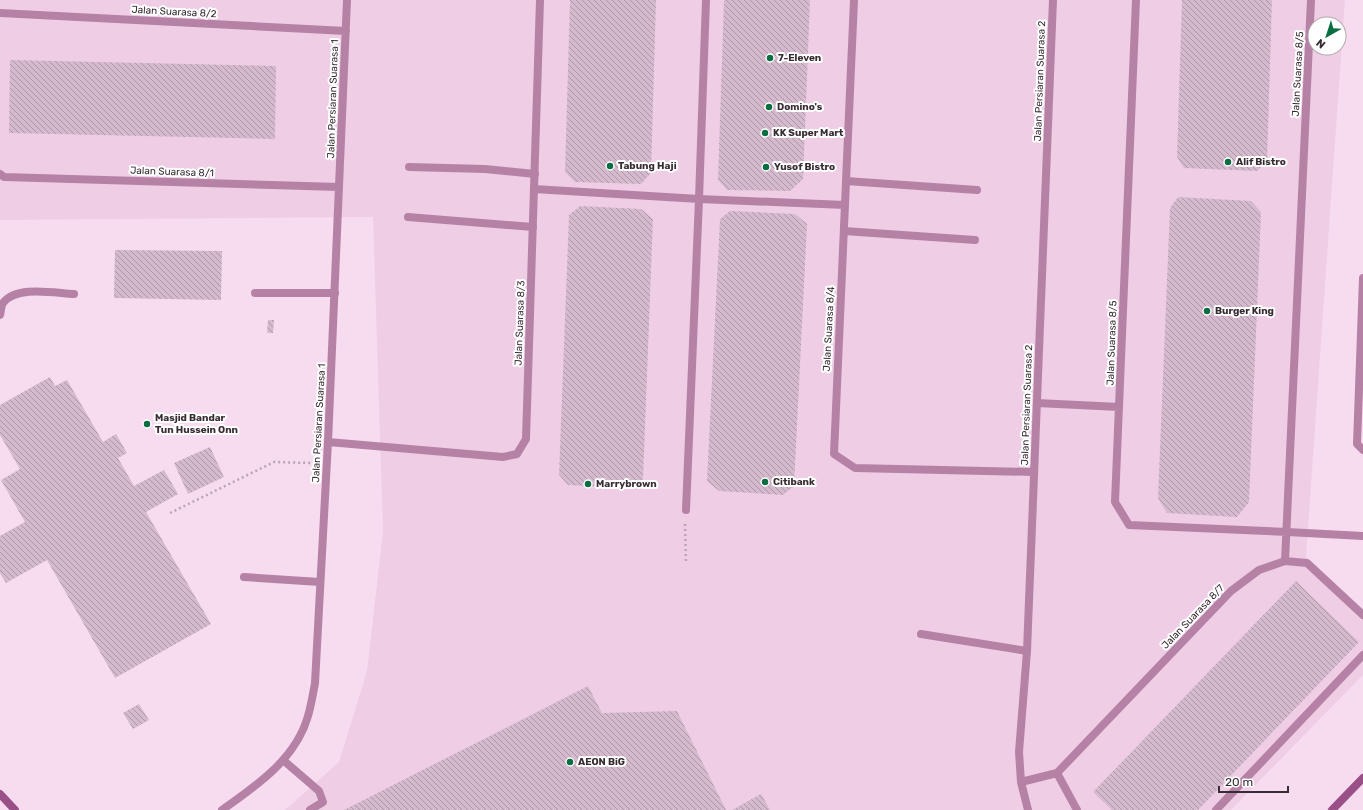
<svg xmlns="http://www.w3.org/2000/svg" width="1363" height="810" font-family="Rubik,sans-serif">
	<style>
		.built { fill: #efcee5; fill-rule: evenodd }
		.building { fill: url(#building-back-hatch) }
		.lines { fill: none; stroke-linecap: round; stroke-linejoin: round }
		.path { stroke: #baa4b3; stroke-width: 2.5; stroke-dasharray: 2 3; stroke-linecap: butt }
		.lane { stroke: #b582a6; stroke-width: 8 }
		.street { stroke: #b582a6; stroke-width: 8 }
		.secondary { stroke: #995087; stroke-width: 8 }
		.poi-dot { fill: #0b6e43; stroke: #fff; stroke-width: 1.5 }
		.labels { text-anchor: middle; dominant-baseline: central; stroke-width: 4; stroke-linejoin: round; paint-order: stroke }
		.street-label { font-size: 10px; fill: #372c33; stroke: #fff }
		.poi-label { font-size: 10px; font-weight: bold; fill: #372c33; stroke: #fff; text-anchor: start }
	</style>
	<defs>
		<pattern id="building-back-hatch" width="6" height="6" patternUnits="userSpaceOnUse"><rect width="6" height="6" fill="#d4bacc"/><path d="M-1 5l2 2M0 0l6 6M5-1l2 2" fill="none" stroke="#ad97a6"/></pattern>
	</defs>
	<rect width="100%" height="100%" fill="#f7dcef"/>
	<path class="built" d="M0,0H1345L1306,557L1363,611V675L1231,810H285L339,762L367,671L383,531L373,217L0,220ZM1315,24H1339V48H1315Z"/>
	<path class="building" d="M570,0H656L651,173L641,184L575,182L565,172Z
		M724,0H810L803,179L790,191L727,190L718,180Z
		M1182,0H1272L1267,161L1257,171L1184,168L1177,157Z
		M10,60L276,66L275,139L9,133Z
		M1178,197L1251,201L1261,212L1249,502L1237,517L1167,513L1158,498L1170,208Z
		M580,206L641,209L653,219L643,479L631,488L568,485L559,475L569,215Z
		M730,211L795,214L807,224L794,486L783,495L719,491L707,481L720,219Z
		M115,250L222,251L221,300L114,298Z
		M268,320H274L273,333H267Z
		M50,377L55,386L67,380L103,442L116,434L127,453L118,458L134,486L164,470L178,494L146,512L211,624L115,678L47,560L6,583L0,573V536L25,522L1,480L20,469L0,435V405Z
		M210,447L224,477L188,494L174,463Z
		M1296,581L1359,642L1198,810H1112L1093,792Z
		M588,686L602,713L677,711L726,810H344Z
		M139,704L149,720L133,729L123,713Z
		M761,794L770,810H732Z"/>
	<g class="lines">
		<path class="path" d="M170,513L274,462L311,463
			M685,524L686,564"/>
		<path class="lane" d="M409,167L485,169L535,174
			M846,181L977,190
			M408,217L533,227
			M844,231L975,240
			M1363,278L1357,444L1363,450
			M255,293H335
			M0,315C1,312 1,306 3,303C16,285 54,293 74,294
			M1287,532L1363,536
			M244,577L320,582
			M921,634L1027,651
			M283,760L319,791L323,802L310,810"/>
		<path class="street" d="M854,0L834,454L855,468L1034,472
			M1136,0L1115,502L1129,525L1287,532
			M0,13L346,31
			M0,174L4,177L339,187
			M534,189L699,199L845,205
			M1037,403L1119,407
			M328,442L503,457L517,454L526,439L540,0
			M686,510L699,199L706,0
			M1285,561L1311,0
			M1057,773L1077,810
			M1021,782L1057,773L1231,591L1259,570L1285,561L1307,563L1363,615
			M222,810C256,786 296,759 308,716C311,706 313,694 315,683L328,442L347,0
			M1028,810L1021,782L1019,752L1027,651L1053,0
			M1216,810L1363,655"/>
		<path class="secondary" d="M0,794L15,810
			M1332,810L1363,778"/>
	</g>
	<g class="poi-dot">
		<circle cx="770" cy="58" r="4"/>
		<circle cx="769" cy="107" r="4"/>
		<circle cx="765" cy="133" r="4"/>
		<circle cx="1228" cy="162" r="4"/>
		<circle cx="610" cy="166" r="4"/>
		<circle cx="766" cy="167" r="4"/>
		<circle cx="1207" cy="311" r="4"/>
		<circle cx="147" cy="424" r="4"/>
		<circle cx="765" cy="482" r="4"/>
		<circle cx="588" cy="484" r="4"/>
		<circle cx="570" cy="762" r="4"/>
	</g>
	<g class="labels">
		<g class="street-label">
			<text transform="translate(174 12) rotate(3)">Jalan Suarasa 8/2</text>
			<text transform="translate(1298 74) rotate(-87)">Jalan Suarasa 8/5</text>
			<text transform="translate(1040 81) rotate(-88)">Jalan Persiaran Suarasa 2</text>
			<text transform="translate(333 99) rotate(-88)">Jalan Persiaran Suarasa 1</text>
			<text transform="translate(172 172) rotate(2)">Jalan Suarasa 8/1</text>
			<text transform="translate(520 323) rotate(-88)">Jalan Suarasa 8/3</text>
			<text transform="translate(829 329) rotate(-87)">Jalan Suarasa 8/4</text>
			<text transform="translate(1112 343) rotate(-88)">Jalan Suarasa 8/5</text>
			<text transform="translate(1027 405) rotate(-88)">Jalan Persiaran Suarasa 2</text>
			<text transform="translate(319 423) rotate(-87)">Jalan Persiaran Suarasa 1</text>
			<text transform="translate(1193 617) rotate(-46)">Jalan Suarasa 8/7</text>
		</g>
		<g class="poi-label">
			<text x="778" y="58">7-Eleven</text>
			<text x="777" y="107">Domino's</text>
			<text x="773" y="133">KK Super Mart</text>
			<text x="1236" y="162">Alif Bistro</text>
			<text x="618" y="166">Tabung Haji</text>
			<text x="774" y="167">Yusof Bistro</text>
			<text x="1215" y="311">Burger King</text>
			<text x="155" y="418">Masjid Bandar<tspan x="155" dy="12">Tun Hussein Onn</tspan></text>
			<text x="773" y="482">Citibank</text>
			<text x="596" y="484">Marrybrown</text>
			<text x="578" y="762">AEON BiG</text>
		</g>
	</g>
	<g transform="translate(1327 36) rotate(219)"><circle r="19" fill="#ffffff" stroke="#afabad"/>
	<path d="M0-3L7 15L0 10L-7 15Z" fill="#0b6e43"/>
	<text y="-6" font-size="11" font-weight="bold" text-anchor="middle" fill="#372c33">N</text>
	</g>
	<path d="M1219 786v6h69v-6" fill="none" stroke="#372c33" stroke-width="2"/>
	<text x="1225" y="786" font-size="12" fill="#372c33" stroke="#ffffff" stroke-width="3" paint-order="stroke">20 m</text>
</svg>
